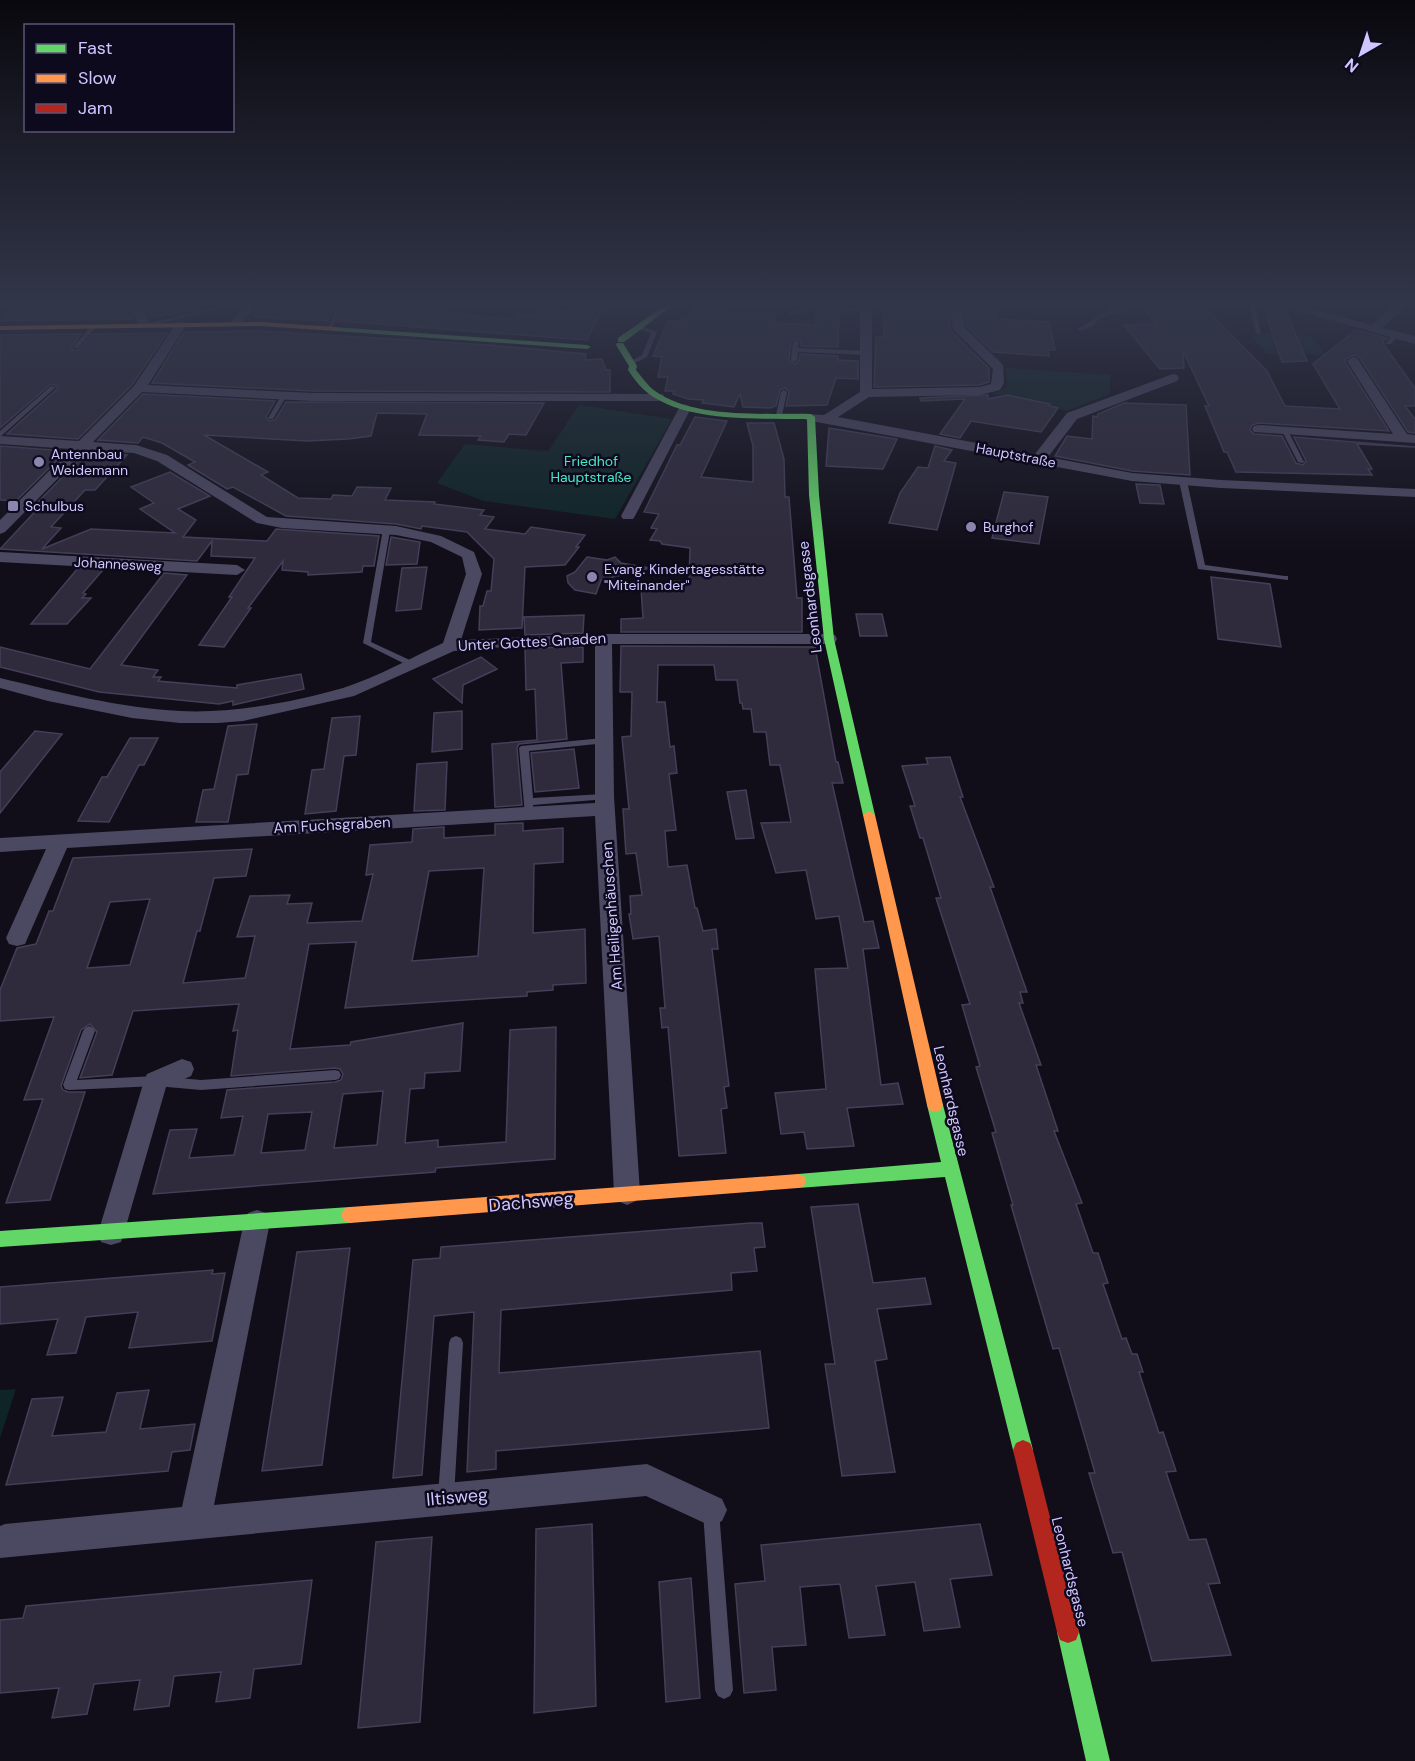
<svg xmlns="http://www.w3.org/2000/svg" width="1415" height="1761" font-family="'DM Sans',sans-serif">
	<style>
		.green { fill: #0e2425 }
		.building { fill: #2f2b3c; stroke: #443f58; stroke-width: 1.5; fill-rule: evenodd }
		.lines { fill: none; stroke-linecap: round; stroke-linejoin: round }
		.lane { fill: #4b4962; fill-rule: evenodd }
		.street { fill: #4b4962; fill-rule: evenodd }
		.fast { fill: #63d668; fill-rule: evenodd }
		.slow { fill: #ff974d; fill-rule: evenodd }
		.jam { fill: #b3261e; fill-rule: evenodd }
		.poi-dot { fill: #8c86ae; stroke: #0e0a1d; stroke-width: 2 }
		.labels { text-anchor: middle; dominant-baseline: central; stroke-width: 5; stroke-linejoin: round; paint-order: stroke }
		.far-poi-label { font-size: 14px; fill: #cfc6ff; stroke: #0e0a1d; text-anchor: start }
		.far-street-label { font-size: 14px; fill: #cfc6ff; stroke: #0e0a1d }
		.far-park-label { font-size: 14px; fill: #4ae7c6; stroke: #0e0a1d }
		.street-label { font-size: 15px; fill: #cfc6ff; stroke: #0e0a1d }
		.near-street-label { font-size: 18px; fill: #cfc6ff; stroke: #0e0a1d }
	</style>
	<rect width="100%" height="100%" fill="#110e19"/>
	<path class="green" d="M1259,333L1313,337L1326,355L1267,354L1250,336Z
		M1006,368L1110,375V394L1067,411L1050,406L1051,404L1006,394L991,395L1007,387Z
		M579,405L672,419L615,519L484,501L437,483L465,444L548,451Z
		M16,1389L0,1438V1390Z"/>
	<path class="building" d="M13,306H132L133,319L0,321Z
		M148,306H197L195,310L150,318Z
		M264,306H335L328,321L253,317Z
		M346,306H454L447,313L512,319L518,314L537,316L540,310L577,311L578,308H602L587,340L338,321Z
		M695,306H718L716,312L776,314L773,323L813,325L816,323V311L839,312L838,347L801,346L800,340L795,338L791,342L789,360L795,364L799,360L800,354L838,356V360L858,361V379L836,378L827,405L786,406L789,392L785,388L780,390L776,406L770,408L743,407L740,394L734,407L702,403L704,400L688,399L673,394L674,391H665L668,377H658L662,357L653,356L668,321H681L683,317L690,318Z
		M884,306H948L951,331L989,368V382L980,385L874,387L876,337H884Z
		M964,306H996L997,319L1049,322L1055,350H1048L1049,356L993,352L967,327Z
		M1141,306H1203L1267,371L1285,406L1340,409L1313,364L1356,330L1387,338L1383,340L1384,345L1415,388V406H1405L1415,419V433L1408,432L1359,357L1354,355L1346,359L1345,362L1389,431L1259,423L1252,425L1250,430L1254,434L1282,436L1296,463L1303,465L1306,461L1294,437L1415,447L1357,444L1372,469H1368L1372,475L1236,472L1227,452H1224L1205,406H1209L1183,351L1184,368L1160,369L1124,325L1157,324Z
		M1263,306H1280L1285,309L1307,361L1282,362Z
		M262,331L489,345L586,354L585,360L602,359L606,370H610V392L313,391L152,383L184,332Z
		M167,333L132,385L78,439L7,434L57,389L58,386L51,384L0,428V335L81,334L72,346V350H78L93,334Z
		M143,394L275,401L266,417L269,421L275,420L286,402L544,403L526,435L509,434L504,442L478,440L481,436L419,435L427,414L377,413L371,436L348,439L307,441L204,435L268,472L261,475L298,498L331,499L333,495L352,496L357,487L391,488L385,500L435,502L434,504L484,510L480,515L494,517L485,529L525,534L531,527L585,535L576,547H579L565,565L525,567L522,628L479,630L480,606H483L487,591H491L494,559L467,532L422,526L421,529L396,524L286,516L233,487L227,489L188,465L195,462L162,443L143,437L138,443L98,440Z
		M988,395V399L1007,395L1050,404L1049,406L1058,408L1041,432L971,421L960,438L940,434L965,399L921,401L920,398Z
		M1124,403L1186,405L1190,475L1132,471L1055,456L1067,436L1092,439L1093,416L1097,417L1098,414Z
		M695,417L727,421L701,477L753,482V446L747,423H774L784,459L785,497H789L797,598H802V632H621V619L643,618L641,588H676L673,581L689,582L690,548L662,544L660,541L650,540L657,529L651,528L659,514L644,512L677,445H680Z
		M829,428L872,435L897,439L883,469L826,466Z
		M0,446L66,451L16,501L0,500Z
		M935,446L952,450L944,461L956,463L937,530L889,523L900,493L918,467L928,468Z
		M87,452L127,455L95,490H85L51,527L61,528L42,549L91,529L175,533L140,509L154,503L131,487L170,472L210,496L178,509L196,520L183,537L267,541L276,529L379,536L374,566H363L362,572L308,575V572L282,570L283,561L248,608H251L224,647L199,645L232,597H229L255,558L211,556L212,541L197,561L0,549L44,502H38Z
		M1136,484L1160,485L1164,504L1140,503Z
		M1004,492L1048,497L1039,544L992,538Z
		M391,537L420,542L417,564L386,565Z
		M587,557L607,560L615,557L621,563L650,568L601,580L596,594L575,590L568,583L567,576L575,572Z
		M427,567L421,609L396,611L402,568Z
		M78,568L103,570L83,593L86,594L82,598H91L67,624H31Z
		M164,573L187,575L121,665L158,670L153,677H161L158,681L237,688V685L301,674L304,689L233,705V701L219,704L99,692L0,667V647L90,669Z
		M1211,577L1270,584L1281,647L1218,639Z
		M856,614H882L887,636H860Z
		M584,615L583,633L525,635L524,617Z
		M621,646L815,647L836,762H838L843,783H832L864,922L873,921L879,948L863,949L881,1085L898,1083L903,1104L847,1108L854,1146L807,1149L804,1132L781,1134L775,1093L826,1089L815,969L848,968L839,916L816,919L806,870L776,873L761,823L791,822L780,765H770L766,732H754L751,709H743L742,703H740L737,680H716L714,665H658L657,702H665L670,747L674,746L677,773L669,774L676,830L665,831L668,867L687,865L695,908H697L703,931L716,929L718,949H712L729,1086L724,1087L727,1108L721,1109L726,1153L679,1156L668,1027L662,1028L660,1008H665L659,936L633,939L629,914H631L630,896L642,895L636,853L626,854L623,809H629L622,737L631,736L632,692H620Z
		M583,647V662L561,663L567,739L519,744L517,748L522,805L495,807L492,744L537,740L535,689L526,690L525,648Z
		M481,657L497,669L463,685L462,703L433,679Z
		M462,711V749L432,752L434,713Z
		M360,716L356,755L344,756L336,811L305,814L312,770L324,769L332,718Z
		M257,724L248,774L237,775L228,822H196L203,790L214,789L228,726Z
		M35,731L62,734L0,813V772Z
		M130,738H158L144,765H139L109,822L78,821L102,777H107Z
		M574,749L579,788L535,792L531,753Z
		M950,757L963,797H960L994,887H990L1027,992H1020L1023,1003H1019L1041,1065H1036L1058,1131H1054L1082,1203L1076,1204L1093,1253H1098L1108,1283L1103,1284L1122,1339L1126,1338L1132,1354H1137L1143,1372H1139L1159,1433L1163,1432L1176,1471L1166,1472L1189,1540L1206,1539L1220,1583L1208,1584L1231,1655L1152,1661L1122,1552L1113,1553L1089,1473H1095L1059,1348L1053,1349L1011,1205H1013L992,1133L996,1132L976,1067L980,1066L962,1005L970,1004L936,898H941L923,838H920L910,806H915L902,766L928,764L926,758Z
		M447,762L445,810L414,811L417,764Z
		M746,790L754,838L736,839L727,792Z
		M523,823V831L563,828V862L534,864L533,933L585,929L586,983L553,985V990L527,992V996L345,1008L356,942L309,944L290,1049L350,1045L351,1042L463,1023L460,1071L425,1073L424,1088L410,1089L405,1143L438,1140V1147L506,1142L510,1030L556,1027L555,1159L436,1168L435,1172L153,1194L170,1130L197,1129L189,1158L234,1155L243,1116L221,1118L227,1090L335,1082L341,1080L343,1074L340,1069L335,1068L231,1076L238,1030L233,1031L239,1004L133,1011L112,1075L80,1078L97,1032L90,1024L81,1030L61,1086L63,1090L68,1092H85L50,1200L6,1203L43,1099L24,1100L54,1017L0,1021V990L17,948L36,944L49,911H53L73,858L252,849L246,876L214,878L200,931H197L183,983L245,978L255,936L237,937L250,896L290,895L287,904L312,903L307,923L362,921L373,874L366,875L370,845L412,842L413,829L444,827V838L495,835V824ZM484,868L478,956L412,961L429,871ZM150,899L130,965L87,968L110,902ZM383,1091L377,1145L334,1148L343,1094ZM312,1112L305,1150L261,1153L268,1114Z
		M858,1204L873,1283L925,1278L931,1304L877,1309L887,1359L875,1361L895,1472L842,1476L825,1364H835L811,1207Z
		M751,1223H762L765,1247L754,1248L757,1271L731,1273L732,1290L501,1310L499,1373L760,1351L769,1428L496,1451V1469L467,1472L474,1312L434,1316L422,1475L393,1478L413,1260L440,1258L441,1247Z
		M350,1248L322,1465L262,1471L297,1252Z
		M213,1270L212,1274L225,1273L212,1341L129,1348L138,1312L86,1317L76,1353L47,1355L58,1319L0,1324V1287Z
		M149,1390L140,1429L195,1424L190,1450L172,1452L168,1471L6,1485L32,1399L63,1397L52,1436L106,1432L117,1393Z
		M592,1524L596,1706L534,1713L536,1529Z
		M980,1524L992,1575L950,1579L960,1627L924,1631L915,1582L876,1586L885,1635L849,1638L840,1584L800,1587L806,1645L772,1647L776,1690L744,1693L735,1584L765,1581L761,1545Z
		M432,1537L420,1722L358,1728L376,1542Z
		M691,1578L700,1698L666,1702L659,1582Z
		M312,1580L301,1664L254,1669L250,1698L216,1702L221,1672L174,1676L169,1706L134,1710L140,1680L94,1684L87,1714L52,1718L59,1688L0,1693V1620L23,1618L26,1606Z"/>
	<g class="lines">
		<path class="lane" d="M220,306H232L153,325L150,323Z
			M338,306H344L331,329H327Z
			M809,306L866,307L869,309L866,311L813,309L791,315L788,313Z
			M1249,306H1255L1261,334L1256,333Z
			M1116,309L1119,311L1118,312L1100,318L1093,326L1080,331L1077,329C1092,321 1099,314 1116,309Z
			M92,325L97,326L78,348H74V346Z
			M638,325L657,332L647,357L631,365L629,364V362L642,355L651,333L636,328V326Z
			M1394,334L1399,335L1391,344H1387L1386,343Z
			M796,340L799,342L798,348L867,351L870,353L867,355L798,352L797,360L794,362L791,360L793,342Z
			M51,386L56,387L0,437V431Z
			M784,390L787,392L782,415L779,417L776,415L781,392Z
			M281,396L286,397L273,419H269L268,418Z
			M1283,430L1288,431L1304,462L1303,463L1298,462L1282,431Z
			M1180,479L1187,481L1205,565L1285,576H1288V580L1198,569L1179,481Z
			M383,529L390,531L371,642L414,662V666L411,667L363,643Z
			M603,738L608,741L606,743L529,751L533,798L604,794L609,797L607,799L533,805V815H525L519,748L521,746Z
			M89,1026L93,1028L95,1031L77,1080L156,1076L201,1080L335,1070L339,1071L341,1075L339,1079L335,1080L201,1090L156,1086L69,1090L65,1089L63,1085L83,1031L85,1028Z
			M456,1336L461,1338L463,1343L454,1496L452,1502L446,1504L440,1502L438,1496L449,1343L451,1338Z
			M711,1503L717,1505L719,1511L733,1690L730,1696L724,1699L718,1696L715,1690L703,1511L705,1505Z"/>
		<path class="street" d="M134,306H146L145,311L150,325L148,327H140C136,322 133,313 134,306Z
			M245,306H257L239,326H231V322Z
			M860,306H872V389L980,387L991,384L993,369L953,329L950,306H962L965,328L1003,365L1004,383L1000,390L980,395L869,397L838,417L1035,454L1067,413L1173,374L1177,375L1179,378L1177,381L1077,419L1048,457L1132,473L1221,480L1415,489V497L1221,488L1132,481L806,420L804,417L806,414L824,415L860,392Z
			M1109,306H1121L1122,311L1116,314L1112,313Z
			M1282,306H1302L1371,325L1393,306H1403L1402,310L1382,328L1415,336V344Z
			M181,321L187,324L148,385L313,393L663,394L664,397L658,401H313L142,392L93,442L136,445L167,455L267,517L396,526L441,536L474,552L482,574L461,640L603,634H829L835,635L837,639L835,643L829,644H612L614,797L640,1193L636,1201L627,1205L618,1201L614,1193L595,816L67,848L25,944L17,946L9,944L6,938L46,849L0,852V838L595,803V644L517,646L454,651L354,696L243,721L218,723H180L132,718L48,701L0,688V678C59,692 119,708 180,711C230,714 295,702 343,688C377,677 411,658 443,643L466,574L462,557L431,542L396,535L282,528L257,523L157,461L134,453L86,450L5,532L0,534V520L71,449L0,444V436L79,441L134,386L177,322Z
			M1353,357L1357,358L1407,434L1415,435V443L1254,432L1252,429L1254,426L1259,425L1393,434L1347,361Z
			M685,404L691,408L635,516L633,519H623L621,516L679,408Z
			M0,552L237,565L245,570L237,575L0,562Z
			M182,1059L191,1062L194,1069L191,1076L166,1087L124,1233L121,1242L111,1245L101,1242L98,1233L144,1081L147,1074Z
			M257,1210L266,1213L270,1222L214,1505L647,1464L722,1499L727,1510L722,1521L711,1526L646,1496L0,1558V1526L5,1524L182,1507L244,1222L248,1213Z"/>
		<path class="fast" d="M664,306H672L624,342H618V338Z
			M333,327L587,345L591,347L587,349L336,331L332,329Z
			M617,343H623L637,366L636,370C642,377 647,385 655,391C694,419 765,413 811,414L815,417L819,495L834,639L875,815L874,818L869,819L863,815L824,639L809,495L807,419C760,418 689,423 649,394C641,388 634,379 628,370L629,366L616,345Z
			M935,1098L941,1100L943,1105L1033,1450L1030,1457L1023,1460L1016,1457L1013,1450L945,1177L798,1188L792,1186L790,1181L792,1176L798,1174L941,1162L927,1105L929,1100Z
			M350,1207L356,1209L359,1215L356,1221L350,1223L0,1247V1231Z
			M1068,1621L1076,1624L1079,1632L1110,1761H1086L1057,1632L1060,1624Z"/>
		<path class="slow" d="M262,322L336,327L340,329L336,331L262,326L0,330V326Z
			M869,811L875,815L943,1105L941,1110L935,1112L929,1110L927,1105L863,815Z
			M798,1174L804,1176L806,1181L804,1186L798,1188L350,1223L344,1221L341,1215L344,1209L350,1207Z"/>
		<path class="jam" d="M1023,1440L1030,1443L1033,1450L1079,1632L1076,1640L1068,1643L1060,1640L1057,1632L1013,1450L1016,1443Z"/>
	</g>
	<linearGradient id="sky" x2="0" y2="1"><stop stop-color="#09080e"/><stop offset="0.55" stop-color="#323649"/><stop offset="1" stop-color="#323649" stop-opacity="0"/></linearGradient>
	<rect width="1415" height="553" fill="url(#sky)"/>
	<g class="poi-dot">
		<circle cx="39" cy="462" r="6"/>
		<rect x="7" y="500" width="12" height="12" rx="3"/>
		<circle cx="971" cy="527" r="6"/>
		<circle cx="592" cy="577" r="6"/>
	</g>
	<g class="labels">
		<g class="far-poi-label">
			<text x="51" y="454">Antennbau<tspan x="51" dy="16">Weidemann</tspan></text>
			<text x="25" y="506">Schulbus</text>
			<text x="983" y="527">Burghof</text>
			<text x="604" y="569">Evang. Kindertagesstätte<tspan x="604" dy="16">"Miteinander"</tspan></text>
		</g>
		<g class="far-street-label">
			<text transform="translate(1016 455) rotate(11)">Hauptstraße</text>
			<text transform="translate(118 564) rotate(3)">Johannesweg</text>
		</g>
		<g class="far-park-label">
			<text x="591" y="461">Friedhof<tspan x="591" dy="16">Hauptstraße</tspan></text>
		</g>
		<g class="street-label">
			<text transform="translate(810 597) rotate(-97)">Leonhardsgasse</text>
			<text transform="translate(532 642) rotate(-3)">Unter Gottes Gnaden</text>
			<text transform="translate(332 825) rotate(-3)">Am Fuchsgraben</text>
			<text transform="translate(612 916) rotate(-94)">Am Heiligenhäuschen</text>
			<text transform="translate(951 1101) rotate(77)">Leonhardsgasse</text>
			<text transform="translate(1070 1572) rotate(76)">Leonhardsgasse</text>
		</g>
		<g class="near-street-label">
			<text transform="translate(531 1202) rotate(-5)">Dachsweg</text>
			<text transform="translate(457 1497) rotate(-5)">Iltisweg</text>
		</g>
	</g>
	<rect x="24" y="24" width="210" height="108" fill="#0e0a1d" stroke="#5b5577" stroke-width="1.5"/>
	<rect x="36" y="44" width="30" height="9" fill="#63d668" stroke="#5b5577" stroke-width="1.5"/>
	<text x="78" y="54" font-size="18" fill="#cfc6ff">Fast</text>
	<rect x="36" y="74" width="30" height="9" fill="#ff974d" stroke="#5b5577" stroke-width="1.5"/>
	<text x="78" y="84" font-size="18" fill="#cfc6ff">Slow</text>
	<rect x="36" y="104" width="30" height="9" fill="#b3261e" stroke="#5b5577" stroke-width="1.5"/>
	<text x="78" y="114" font-size="18" fill="#cfc6ff">Jam</text>
	<g transform="translate(1361 54) rotate(219)" stroke="#0e0a1d" stroke-width="4.5" paint-order="stroke">
	<path d="M0-4.5L10 22L0 15L-10 22Z" fill="#cfc6ff"/>
	<text y="-9" font-size="16" font-weight="bold" text-anchor="middle" fill="#cfc6ff">N</text>
	</g>
</svg>
